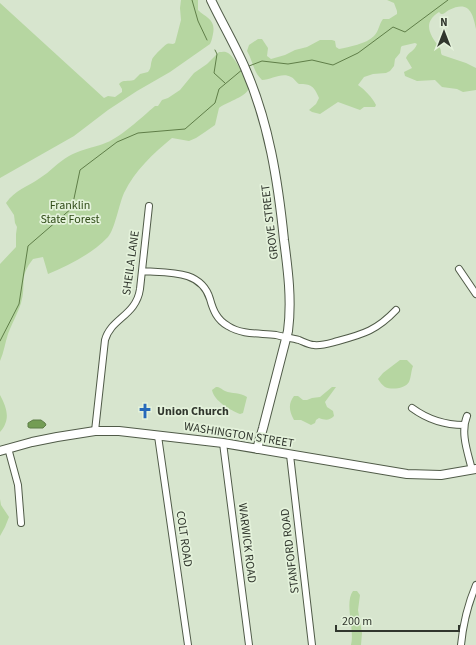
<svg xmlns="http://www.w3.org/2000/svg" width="476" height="645" font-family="'Source Sans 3',sans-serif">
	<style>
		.green { fill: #b6d6a1 }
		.water { fill: #739d54; stroke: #5f7e48 }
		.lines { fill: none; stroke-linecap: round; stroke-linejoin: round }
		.stream { stroke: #5f7e48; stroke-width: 1 }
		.minor-casing { stroke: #505b48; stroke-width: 8 }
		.major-casing { stroke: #505b48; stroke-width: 10 }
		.minor { stroke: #fff; stroke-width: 6 }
		.major { stroke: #fff; stroke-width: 8 }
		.labels { text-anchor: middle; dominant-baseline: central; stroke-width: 3.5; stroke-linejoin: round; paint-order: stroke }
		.park-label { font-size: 12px; fill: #304c18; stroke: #e4f2db }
		.street-label { font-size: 12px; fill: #30362d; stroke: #e4f2db }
		.poi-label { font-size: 12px; font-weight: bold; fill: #30362d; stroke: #e4f2db; text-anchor: start }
	</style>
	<rect width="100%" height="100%" fill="#d7e5ce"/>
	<path class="green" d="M181,0H198V10C206,18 216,19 213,34C212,38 212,40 210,44L170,72L137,91L108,110L74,136L0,178V3L104,98L108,96L115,97L122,92V89L119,84C123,79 128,82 134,80L140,74L148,72C152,67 150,65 152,60C152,57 165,45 167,44C169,43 171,44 173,44L175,43L181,20L180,8Z
		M387,0H476V29C473,13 469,0 449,10C445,12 445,14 441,14L439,12C422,23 430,35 439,47C442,50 440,52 442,55L466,63L476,68V90L463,92L457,89L442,87L435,80L417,81L405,76L404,72L412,68L406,58C408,52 415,51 417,44L415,43L402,46L401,47L400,53L395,59L394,66L390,71L386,73L373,74L364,77L358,85C365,90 372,97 376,105L375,107H364L360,110L338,102L320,114L312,112L309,110L316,104L319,98C314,86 311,84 299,84C296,82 294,78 291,77C282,72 271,80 262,80C253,72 253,61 247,51L249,45L258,39H262L268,48L267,56L271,59L285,55L295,50L307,47L320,40H332L335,41L336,47L339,49C349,47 366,44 374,36C379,31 379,24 383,19H389L397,14V11L394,3Z
		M219,52C222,52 225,51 228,53C234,56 250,83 248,90C245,97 225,103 219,108L215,125L205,132L196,138L189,141L172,138C153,154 135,170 124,193C119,204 115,229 108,237C92,254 69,265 48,274L43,257L33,259C18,278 27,283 21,303C18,313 12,323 8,334C5,343 4,352 0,361V264L16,247V234L17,227L15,223L14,215L6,203C15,190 27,187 40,178C50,172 58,162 69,156C77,151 94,147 103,144C119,139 142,117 155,106H158L162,100L168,98L180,90L194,73L207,64Z
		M400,360H407L413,366C411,371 411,378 409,382C405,389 391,390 385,387C382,385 380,382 378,379L383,373Z
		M216,387C220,387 221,389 225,391C232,394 240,392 247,397L243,413L240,414C230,410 214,401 212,390Z
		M332,387H336L325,402L327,407L333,411L334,416C329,421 325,420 319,418L316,420L315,423L311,425L301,420H294C289,411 288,404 294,396H298L303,400H307L312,398L320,397Z
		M0,395C7,408 11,420 0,432Z
		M0,499L1,505L9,517L5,527L0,536Z
		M353,591H357L360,595L358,610L362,633L361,645H351C355,630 344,603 353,591Z"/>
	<path class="water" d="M33,420H41L45,423L46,425L43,428H30L28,427V423Z"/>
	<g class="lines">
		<path class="stream" d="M192,0L198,21L207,40
			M215,50L217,54L214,73L225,83
			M249,66L262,61L288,64L312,60L333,65L358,53L393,27L405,32L448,0
			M0,341L19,304L28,246L72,208L80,170L117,142L138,133L185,129L215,103L219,89L243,69"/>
		<g class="minor-casing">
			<path id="minor" d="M459,269L476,294
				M142,271C167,273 201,269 210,299C213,310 217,320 228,326C242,335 260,333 276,335C283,337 292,338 299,340C304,342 309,345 314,345C322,346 330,343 338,341C364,334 377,330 396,310
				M412,408C427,419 446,425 464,425
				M467,416C460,433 468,453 472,470
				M95,431L105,340C111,318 136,316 140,289L149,206
				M158,436L188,645
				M223,443L249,645
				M8,448L18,485L21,523
				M290,455L312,645
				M461,645C463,624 468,604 476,585"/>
		</g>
		<g class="major-casing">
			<path id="major" d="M211,0C222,23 235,45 245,68C269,123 278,181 284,240C288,270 292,301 288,331L263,428L257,449
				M0,451L32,442L57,437L95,431H119L223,443L407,474L441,475L476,469"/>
		</g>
		<use href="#minor" class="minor"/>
		<use href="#major" class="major"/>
	</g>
	<defs>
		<g id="church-bare" transform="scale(1.2)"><path d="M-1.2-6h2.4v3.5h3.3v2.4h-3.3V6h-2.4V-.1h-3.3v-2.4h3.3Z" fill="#2669ba" stroke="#e4f2db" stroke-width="2.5" paint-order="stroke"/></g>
	</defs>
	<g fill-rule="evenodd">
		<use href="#church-bare" x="145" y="411"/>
	</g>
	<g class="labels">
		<g class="park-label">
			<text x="70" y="205">Franklin<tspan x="70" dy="14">State Forest</tspan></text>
		</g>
		<g class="street-label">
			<text transform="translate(270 222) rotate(-97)">GROVE STREET</text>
			<text transform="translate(131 263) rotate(-82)">SHEILA LANE</text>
			<text transform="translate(239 435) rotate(9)">WASHINGTON STREET</text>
			<text transform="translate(184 539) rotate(82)">COLT ROAD</text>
			<text transform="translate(247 543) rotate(83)">WARWICK ROAD</text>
			<text transform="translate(290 551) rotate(-97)">STANFORD ROAD</text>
		</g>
		<g class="poi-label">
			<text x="157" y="411">Union Church</text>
		</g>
	</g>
	<g transform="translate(444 32)" stroke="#e4f2db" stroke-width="3" paint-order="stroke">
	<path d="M0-3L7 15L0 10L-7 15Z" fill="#30362d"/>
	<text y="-6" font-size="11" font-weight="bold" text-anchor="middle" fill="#30362d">N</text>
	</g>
	<path d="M336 625v6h123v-6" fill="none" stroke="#30362d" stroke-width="2"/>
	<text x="342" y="625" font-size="12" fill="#30362d" stroke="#e4f2db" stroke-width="3" paint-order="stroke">200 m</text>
</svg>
